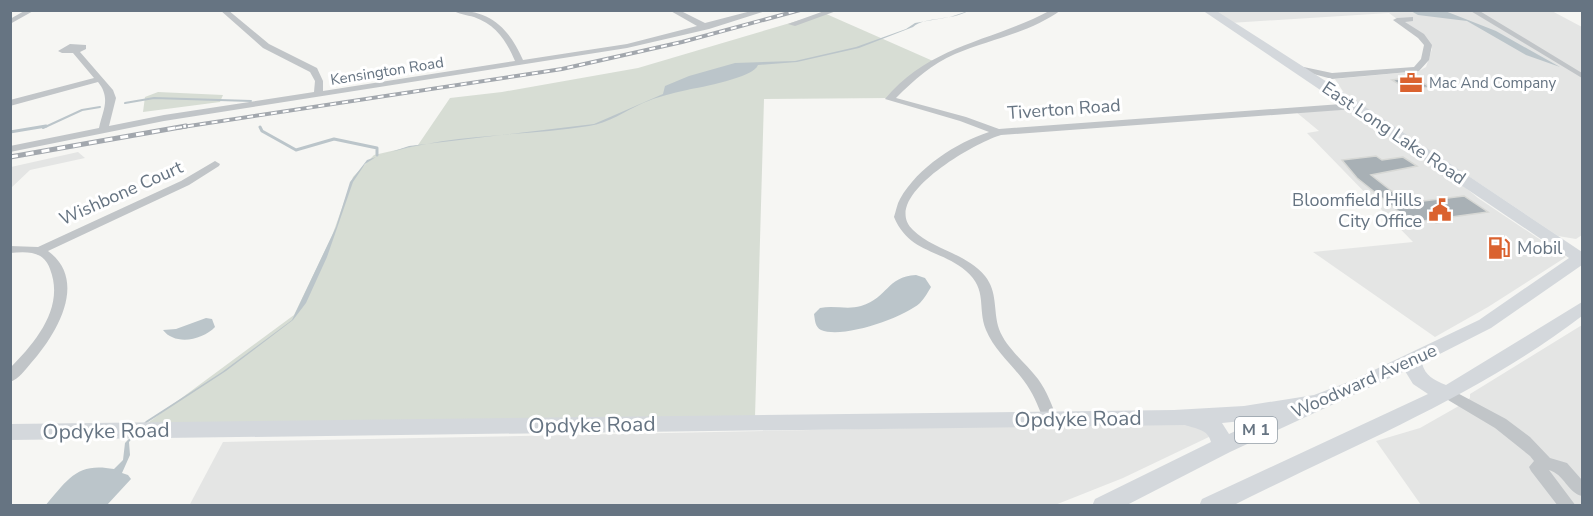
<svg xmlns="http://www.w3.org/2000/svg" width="1593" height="516" font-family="'Nunito Sans',sans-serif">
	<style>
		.built { fill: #e4e5e4 }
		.green { fill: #d7ddd4 }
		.water { fill: #bbc5ca }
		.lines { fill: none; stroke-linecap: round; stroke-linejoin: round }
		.stream-far1 { stroke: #bbc5ca; stroke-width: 2 }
		.stream { stroke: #bbc5ca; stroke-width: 3 }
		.building { fill: #a8b0b5; stroke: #d7d8d5; stroke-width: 1.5 }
		.minor { fill: #c1c5c8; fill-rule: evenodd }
		.major { fill: #d4d8dc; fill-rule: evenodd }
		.rail-far1-casing { stroke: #a2a7ad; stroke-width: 4 }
		.rail-casing { stroke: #a2a7ad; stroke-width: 5 }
		.rail-far1 { stroke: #fff; stroke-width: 2; stroke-dasharray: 6; stroke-linecap: butt }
		.rail { stroke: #fff; stroke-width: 3; stroke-dasharray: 8; stroke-linecap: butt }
		.labels { text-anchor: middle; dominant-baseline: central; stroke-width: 6; stroke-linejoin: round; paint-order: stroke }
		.far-street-label { font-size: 15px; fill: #667482; stroke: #fff }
		.far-poi-label { font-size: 15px; fill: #667482; stroke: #fff; text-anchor: start }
		.shield { fill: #fff; stroke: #949ea8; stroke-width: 1.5 }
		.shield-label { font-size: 16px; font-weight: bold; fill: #667482 }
		.street-label { font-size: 18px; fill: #667482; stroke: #fff }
		.poi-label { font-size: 18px; fill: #667482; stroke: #fff; text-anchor: end }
		.near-street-label { font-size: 21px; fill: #667482; stroke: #fff }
	</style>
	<rect width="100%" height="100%" fill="#f6f6f3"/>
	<path class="built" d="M1550,10L1582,27V235L1576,239L1558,236L1344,93L1335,79L1419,71L1426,67L1432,49L1429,43L1389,13L1230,23L1210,11Z
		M1352,109L1454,178L1478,198L1566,257L1488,307L1435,337L1313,252L1413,242L1307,133L1319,131L1296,112Z
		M78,152L85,158L30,170L11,188V167Z
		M1582,325V505H1421L1376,441L1420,428L1457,407L1470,398V394Z
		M1158,423L1197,425L1211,436L1123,478L1055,505L189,506L223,442Z"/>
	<path class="green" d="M824,13L933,61L891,98L764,99L755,417L145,425L294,315L332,236L353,177L374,155L418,145L450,98L502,92L638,68Z
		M158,92L223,95L220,102L143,112L145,97Z"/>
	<path class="water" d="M968,11C951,21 926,16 913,27L859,48L797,62L758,65C753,78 701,87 687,90C672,93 657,97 643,103C625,111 609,123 589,126C519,137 443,133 376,157L365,164L353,182L327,257L306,303L293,320L226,371L145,424L129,442L130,455L122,473L128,475L131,479L107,505L45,506C68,479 77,462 114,469L123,460L125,443L146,421L222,372L292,320L336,227L350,182L367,160L409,146L594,124L663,94L665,86L689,76L735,63L795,61L856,47L906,29L915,23L950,17Z
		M1411,11H1445L1496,31L1560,67L1526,55L1467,21L1418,15Z
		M916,275L925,278L931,287C928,292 924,299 920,303C903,318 843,339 821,330C815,327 815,320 814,314L820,308C834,305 847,310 861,306C889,297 886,277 916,275Z
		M206,318L212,319L215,327C203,340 175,346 163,330L176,329Z"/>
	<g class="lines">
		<path class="stream-far1" d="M125,103L154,98L251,101
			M43,128L82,110L100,107"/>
		<path class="stream" d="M260,127L262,131L296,150L334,139L377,148V155
			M10,132L46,126"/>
	</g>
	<path class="building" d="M1412,77L1417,79L1430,87L1407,89L1392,80Z
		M1376,156L1382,160L1403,157L1417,166L1371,175L1407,203L1464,196L1488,212L1444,218L1449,221L1436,223L1431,220L1412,222L1357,178L1342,160Z"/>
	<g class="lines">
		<path class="minor" d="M26,10H35L10,24V19Z
			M220,10H228L269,44L317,68L323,81V91L515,61C506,40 496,25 474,17C467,15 458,14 452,10C489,10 508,26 523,60L627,44L697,26L669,10H679L705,23L755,10H769L709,29L627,48L164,121L10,152V146L99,128C103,110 111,98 98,82L10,106V100L94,78L73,53H62L58,51L70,44L86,45V49L80,52L113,90L116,98L109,126L164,115L314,92L315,81L310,72L263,48Z
			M827,10H839L795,26L788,24Z
			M1051,10H1061C1030,33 990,39 955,54C932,64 914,80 896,98L966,117L999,129L1355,103L1360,106L1355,109L1001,135C976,142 878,197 913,230C933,250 966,253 985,276C998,292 993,311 999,329C1006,348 1026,363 1038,379C1047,391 1052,406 1058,420L1056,424L1051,426L1046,424C1040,413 1037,401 1030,390C1018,369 996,354 986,330C977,307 988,290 966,271C940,249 909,253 894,217C896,211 897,204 900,199C918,167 956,143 989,132L960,121L885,99C931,44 992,42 1051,10Z
			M1469,10H1478L1582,73V78Z
			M1413,17V21L1405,22L1424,34L1432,45L1429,60L1419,71L1332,79L1295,69L1299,66L1332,73L1414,67L1421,59L1424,45L1418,38L1393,20L1397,18Z
			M215,161L220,164L219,166L189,185L48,251C89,281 56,335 31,363C25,370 19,379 10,382V368C36,342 65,307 50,269C44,251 27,251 10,253V246L38,247L181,181Z
			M1448,388L1506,419L1530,437L1550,458L1567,463L1582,480V496C1568,493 1564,474 1549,470L1576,506H1558L1531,471L1529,467L1534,461L1530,456L1495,428L1443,397L1441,393L1443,389Z"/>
		<path class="major" d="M1202,10H1215L1352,98L1582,252V265L1491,328L1422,363C1425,376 1434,380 1446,385L1582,302V316C1476,397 1351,446 1232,506H1199L1202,499L1428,394L1413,384L1405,371L1230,452L1125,506H1092L1095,499L1211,442C1208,429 1196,429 1185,425L10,440V424L1174,410L1244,406L1314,395L1351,381L1479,320L1569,258ZM1262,419L1229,434L1222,423Z"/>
		<g class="rail-far1-casing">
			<path id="rail-far1" d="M176,128L562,69L682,42L800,10"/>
		</g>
		<g class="rail-casing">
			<path id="rail" d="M10,157L186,126"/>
		</g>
		<use href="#rail-far1" class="rail-far1"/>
		<use href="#rail" class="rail"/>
	</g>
	<defs>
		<g id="office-bare" transform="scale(1.8)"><path d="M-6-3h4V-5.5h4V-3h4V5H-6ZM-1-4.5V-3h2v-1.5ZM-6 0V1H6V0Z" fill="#da622f" stroke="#fff" stroke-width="2.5" paint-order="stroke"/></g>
		<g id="civic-bare" transform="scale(1.8)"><path d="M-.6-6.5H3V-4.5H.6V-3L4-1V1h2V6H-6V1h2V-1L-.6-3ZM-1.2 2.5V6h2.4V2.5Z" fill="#da622f" stroke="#fff" stroke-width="2.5" paint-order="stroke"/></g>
		<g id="fuel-bare" transform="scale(1.8)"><path d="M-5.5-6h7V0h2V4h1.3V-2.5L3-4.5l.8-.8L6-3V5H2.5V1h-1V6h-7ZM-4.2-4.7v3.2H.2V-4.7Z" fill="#da622f" stroke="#fff" stroke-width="2.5" paint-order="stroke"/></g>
	</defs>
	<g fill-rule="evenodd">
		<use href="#office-bare" x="1411" y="83"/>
		<use href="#civic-bare" x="1440" y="210"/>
		<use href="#fuel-bare" x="1499" y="248"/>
	</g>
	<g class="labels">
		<g class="far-street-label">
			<text transform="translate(387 71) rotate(-9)">Kensington Road</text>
		</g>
		<g class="far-poi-label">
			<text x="1429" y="83">Mac And Company</text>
		</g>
		<rect class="shield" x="1235" y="417" width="42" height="26" rx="4.5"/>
		<g class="shield-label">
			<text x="1256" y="430">M 1</text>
		</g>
		<g class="street-label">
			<text transform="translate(1064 109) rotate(-4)">Tiverton Road</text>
			<text transform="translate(1394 133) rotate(34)">East Long Lake Road</text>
			<text transform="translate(121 193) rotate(-24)">Wishbone Court</text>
			<text transform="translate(1364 381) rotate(-24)">Woodward Avenue</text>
		</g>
		<g class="poi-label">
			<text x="1422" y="200">Bloomfield Hills<tspan x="1422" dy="21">City Office</tspan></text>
			<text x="1517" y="248" text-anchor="start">Mobil</text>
		</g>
		<g class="near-street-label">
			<text transform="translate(1078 419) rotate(-1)">Opdyke Road</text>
			<text transform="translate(592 425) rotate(-1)">Opdyke Road</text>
			<text transform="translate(106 431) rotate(-1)">Opdyke Road</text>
		</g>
	</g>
	<rect width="1593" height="516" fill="none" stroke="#667482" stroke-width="24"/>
</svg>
